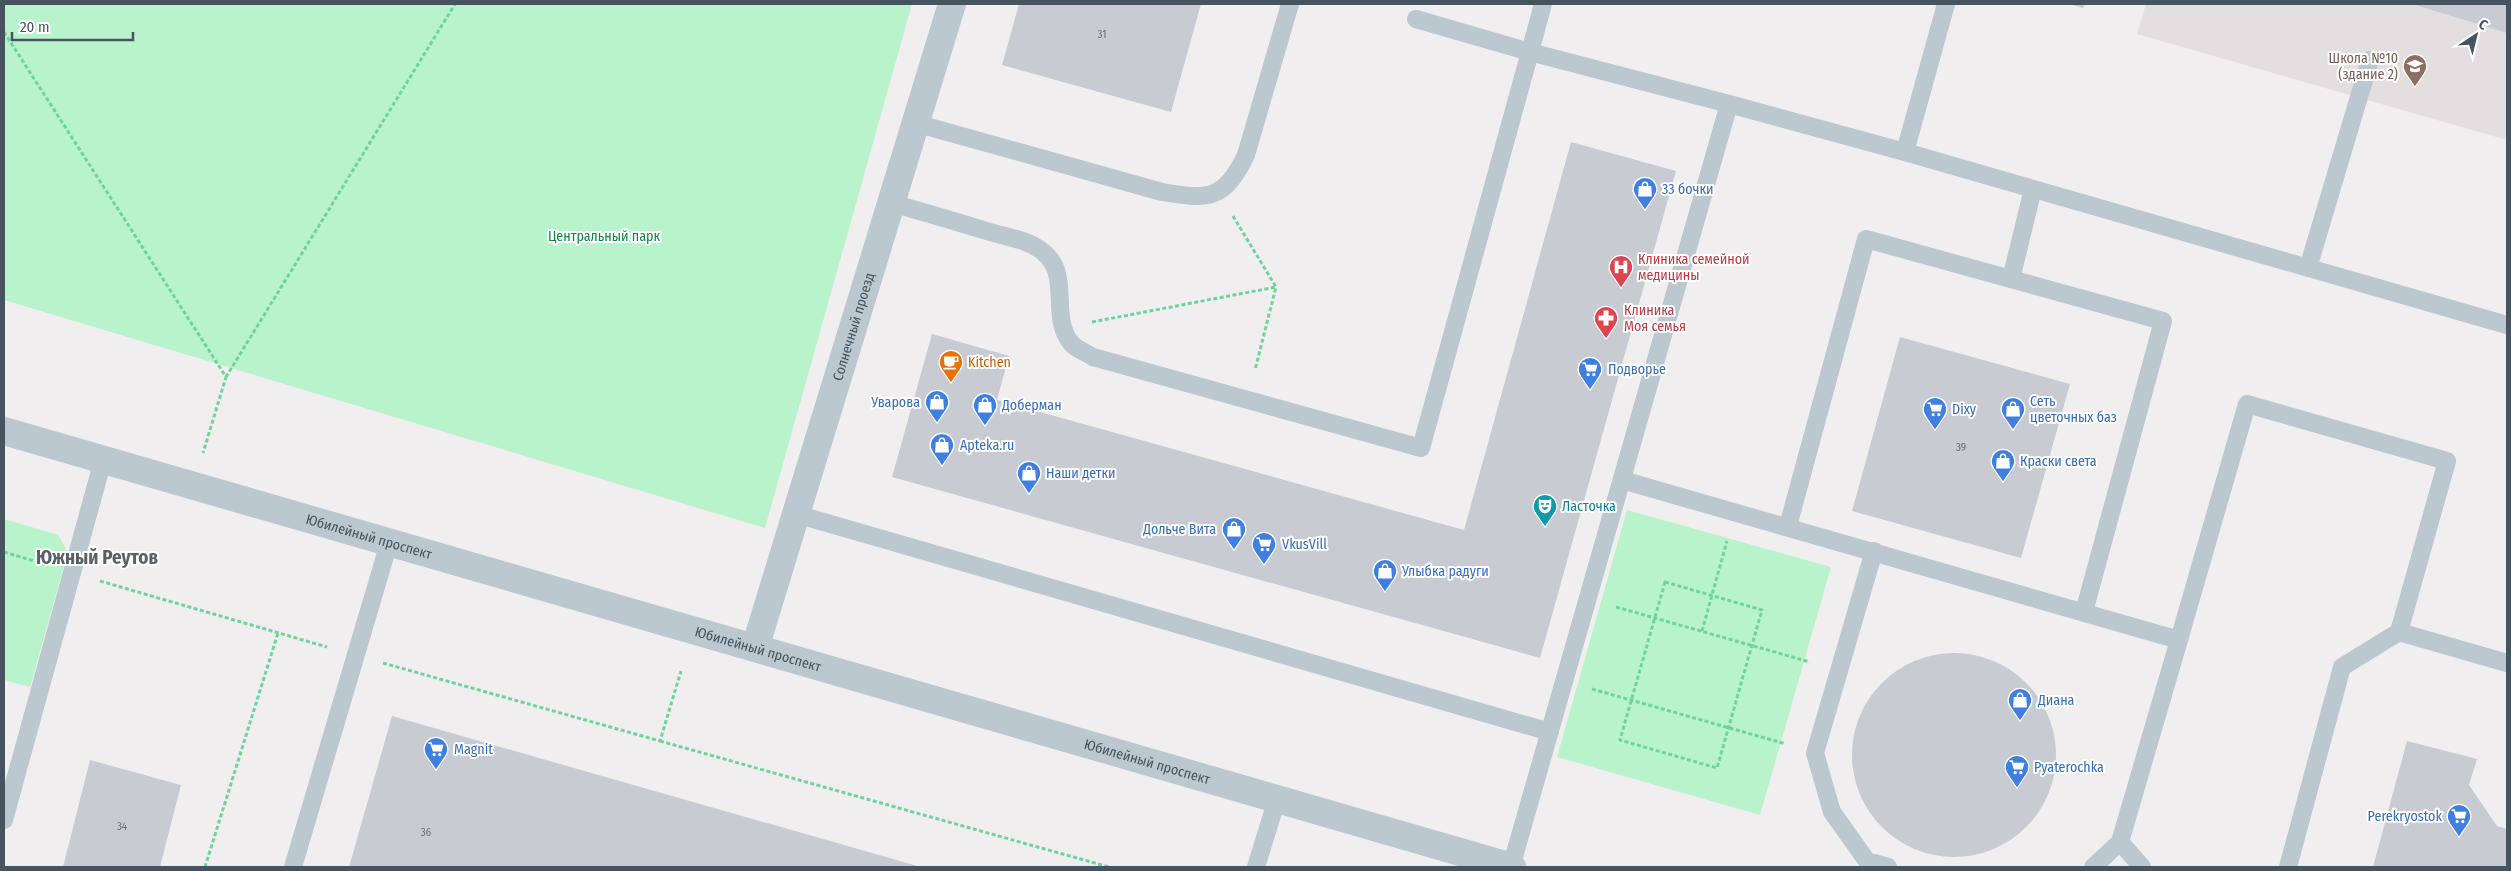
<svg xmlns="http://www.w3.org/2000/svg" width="2511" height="871" font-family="'Fira Sans Condensed',sans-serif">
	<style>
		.education { fill: #e3dfe1 }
		.green { fill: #b9f3cb }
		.building { fill: #c8ccd2 }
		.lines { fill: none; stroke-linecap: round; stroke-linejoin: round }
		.path { stroke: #6ed49a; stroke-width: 3; stroke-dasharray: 4 2.5; stroke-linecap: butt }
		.service { stroke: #bbc8cf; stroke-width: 18 }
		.minor { stroke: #bbc8cf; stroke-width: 28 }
		.tertiary { stroke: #bbc8cf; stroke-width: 28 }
		.labels { text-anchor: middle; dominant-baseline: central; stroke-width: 4; stroke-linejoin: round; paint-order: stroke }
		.number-label { font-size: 11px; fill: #66727b }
		.education-label { font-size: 14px; fill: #785e54; stroke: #fff; text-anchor: end }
		.shop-label { font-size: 14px; fill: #366cbe; stroke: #fff; text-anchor: start }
		.park-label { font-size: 14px; fill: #0f8642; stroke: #fff }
		.health-label { font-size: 14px; fill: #be3a42; stroke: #fff; text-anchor: start }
		.street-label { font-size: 14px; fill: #45545e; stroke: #fff }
		.food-label { font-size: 14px; fill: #c56008; stroke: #fff; text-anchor: start }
		.culture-label { font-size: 14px; fill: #0d838f; stroke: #fff; text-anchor: start }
		.district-label { font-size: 19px; font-weight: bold; fill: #5b6064; stroke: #fff }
	</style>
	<rect width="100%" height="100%" fill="#f1eeef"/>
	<path class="education" d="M2146,4H2507V140L2137,34Z"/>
	<path class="green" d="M4,4H912L765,528L4,300Z
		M1627,510L1831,567L1760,815L1557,757Z
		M4,519L58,535L68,552L30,687L4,680Z"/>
	<path class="building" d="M1019,4H1201L1171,112L1002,65Z
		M2069,4H2085L2083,8Z
		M2412,4H2507V33Z
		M1571,142L1676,171L1540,658L892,477L932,334L1009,356L997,400L1464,530Z
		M1900,337L2070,384L2021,558L1852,511Z
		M1852 755a102 102 0 1 1 204 0a102 102 0 1 1-204 0Z
		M392,716L921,867H349Z
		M2407,741L2477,759L2469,785L2497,826L2507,829V867H2373Z
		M90,760L181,785L160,867H63Z"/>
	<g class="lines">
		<path class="path" d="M4,32L226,377L203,453
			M1233,216L1276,287L1255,370
			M1092,322L1276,287
			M226,377L455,4
			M4,552L44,564
			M100,581L327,647
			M1665,582L1762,610L1717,768L1620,740Z
			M1616,607L1810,662
			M1702,631L1727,541
			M383,663L660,741L681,671
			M1592,689L1786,744
			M660,741L1109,867
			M205,867L278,633"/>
		<path class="service" d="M1416,19L1530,52L1543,4
			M915,123L1162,192C1209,200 1224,200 1246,155L1290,4
			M1905,152L1946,4
			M891,203C924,212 957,222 990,232C1007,237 1029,240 1043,252C1072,274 1049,316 1071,343C1076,349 1087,353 1093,357L1421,448L1530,52L1729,104
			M2308,268L2370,60
			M2011,279L2033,189
			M1622,480L2179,640L2120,842L2093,867
			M796,514L1550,732
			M1788,526L1866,239L2163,321L2084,612
			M1874,551L1815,753L1832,812L1867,861L1888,867
			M2179,640L2247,404L2447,461L2399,632
			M4,820L103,460
			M2120,842L2142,867
			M293,867L389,543
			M1256,867L1277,799
			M1511,867L1729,104L1905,152L2507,325
			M2288,867L2342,667L2399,632L2507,663"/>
		<path class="minor" id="s1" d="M755,648L952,4"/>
		<path class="tertiary" id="s2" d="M4,431L1512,867"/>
	</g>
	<defs>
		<g id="school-pin" transform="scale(1.25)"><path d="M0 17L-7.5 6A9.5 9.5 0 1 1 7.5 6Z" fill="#8d6e63" stroke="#fff"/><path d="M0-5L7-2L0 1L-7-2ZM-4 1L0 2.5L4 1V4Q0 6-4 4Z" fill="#fff"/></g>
		<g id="shop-pin" transform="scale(1.25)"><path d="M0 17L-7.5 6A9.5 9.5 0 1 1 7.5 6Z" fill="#3f7fe0" stroke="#fff"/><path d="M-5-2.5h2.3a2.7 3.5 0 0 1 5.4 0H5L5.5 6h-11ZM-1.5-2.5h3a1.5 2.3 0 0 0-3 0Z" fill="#fff"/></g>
		<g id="hospital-pin" transform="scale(1.25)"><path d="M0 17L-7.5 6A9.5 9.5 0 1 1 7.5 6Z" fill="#e0444e" stroke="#fff"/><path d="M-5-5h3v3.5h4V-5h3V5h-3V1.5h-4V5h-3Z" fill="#fff"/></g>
		<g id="pharmacy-pin" transform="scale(1.25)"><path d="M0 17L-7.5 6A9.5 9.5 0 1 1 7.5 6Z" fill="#e0444e" stroke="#fff"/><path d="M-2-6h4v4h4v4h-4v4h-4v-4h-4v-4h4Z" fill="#fff"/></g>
		<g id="cafe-pin" transform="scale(1.25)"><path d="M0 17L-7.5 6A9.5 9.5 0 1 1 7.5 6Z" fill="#e8710a" stroke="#fff"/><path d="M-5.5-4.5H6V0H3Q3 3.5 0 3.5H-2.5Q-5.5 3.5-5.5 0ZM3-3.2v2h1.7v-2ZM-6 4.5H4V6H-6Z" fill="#fff"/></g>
		<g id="supermarket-pin" transform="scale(1.25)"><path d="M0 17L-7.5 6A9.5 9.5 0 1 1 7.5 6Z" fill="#3f7fe0" stroke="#fff"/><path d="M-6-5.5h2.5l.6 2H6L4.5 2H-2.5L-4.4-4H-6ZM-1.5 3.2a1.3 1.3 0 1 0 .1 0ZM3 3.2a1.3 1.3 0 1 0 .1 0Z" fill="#fff"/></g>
		<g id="theatre-pin" transform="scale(1.25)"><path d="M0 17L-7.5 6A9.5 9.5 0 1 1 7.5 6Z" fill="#0f9aa8" stroke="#fff"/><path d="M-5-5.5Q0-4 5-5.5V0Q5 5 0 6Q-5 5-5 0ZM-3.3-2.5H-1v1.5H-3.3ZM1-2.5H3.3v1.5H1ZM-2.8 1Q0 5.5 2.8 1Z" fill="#fff"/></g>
	</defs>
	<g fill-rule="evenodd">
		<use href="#school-pin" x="2415" y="66"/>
		<use href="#shop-pin" x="1645" y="189"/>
		<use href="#hospital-pin" x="1621" y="267"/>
		<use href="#pharmacy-pin" x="1606" y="318"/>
		<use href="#cafe-pin" x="951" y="362"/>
		<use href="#supermarket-pin" x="1590" y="369"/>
		<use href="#shop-pin" x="937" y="402"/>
		<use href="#shop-pin" x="985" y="405"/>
		<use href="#supermarket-pin" x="1935" y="409"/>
		<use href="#shop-pin" x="2013" y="409"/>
		<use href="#shop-pin" x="942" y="445"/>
		<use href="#shop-pin" x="2003" y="461"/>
		<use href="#shop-pin" x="1029" y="473"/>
		<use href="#theatre-pin" x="1545" y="506"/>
		<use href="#shop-pin" x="1234" y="529"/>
		<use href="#supermarket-pin" x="1264" y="544"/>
		<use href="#shop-pin" x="1385" y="571"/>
		<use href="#shop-pin" x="2020" y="700"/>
		<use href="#supermarket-pin" x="436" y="749"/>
		<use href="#supermarket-pin" x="2017" y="767"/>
		<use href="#supermarket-pin" x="2459" y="816"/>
	</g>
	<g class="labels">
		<g class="number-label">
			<text x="1102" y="34">31</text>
			<text x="1961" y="447">39</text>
			<text x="122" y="826">34</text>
			<text x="426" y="832">36</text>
		</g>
		<g class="education-label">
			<text x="2398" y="58">Школа №10<tspan x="2398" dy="16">(здание 2)</tspan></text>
		</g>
		<g class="shop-label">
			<text x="1662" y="189">33 бочки</text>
			<text x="1608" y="369">Подворье</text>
			<text x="2030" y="401">Сеть<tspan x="2030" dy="16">цветочных баз</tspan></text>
			<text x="920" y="402" text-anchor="end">Уварова</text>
			<text x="1002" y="405">Доберман</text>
			<text x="1952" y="409">Dixy</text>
			<text x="960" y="445">Apteka.ru</text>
			<text x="2020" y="461">Краски света</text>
			<text x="1046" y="473">Наши детки</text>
			<text x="1216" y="529" text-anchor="end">Дольче Вита</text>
			<text x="1282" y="544">VkusVill</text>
			<text x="1402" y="571">Улыбка радуги</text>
			<text x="2038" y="700">Диана</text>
			<text x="454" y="749">Magnit</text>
			<text x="2034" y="767">Pyaterochka</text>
			<text x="2442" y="816" text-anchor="end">Perekryostok</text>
		</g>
		<g class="park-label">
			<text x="604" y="236">Центральный парк</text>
		</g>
		<g class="health-label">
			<text x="1638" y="259">Клиника семейной<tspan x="1638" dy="16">медицины</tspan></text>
			<text x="1624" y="310">Клиника<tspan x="1624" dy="16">Моя семья</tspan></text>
		</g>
		<g class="street-label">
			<text stroke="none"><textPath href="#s1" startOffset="336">Солнечный проезд</textPath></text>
			<text stroke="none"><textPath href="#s2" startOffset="380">Юбилейный проспект</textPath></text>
			<text stroke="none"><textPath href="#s2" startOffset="785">Юбилейный проспект</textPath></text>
			<text stroke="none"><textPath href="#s2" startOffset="1190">Юбилейный проспект</textPath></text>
		</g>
		<g class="food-label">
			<text x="968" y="362">Kitchen</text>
		</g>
		<g class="culture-label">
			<text x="1562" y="506">Ласточка</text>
		</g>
		<g class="district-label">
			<text x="97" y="557">Южный Реутов</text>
		</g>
	</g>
	<rect width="2511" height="871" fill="none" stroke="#45545e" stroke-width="10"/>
	<g transform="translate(2476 35) rotate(35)" stroke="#ffffff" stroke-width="4" paint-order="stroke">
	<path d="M0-4L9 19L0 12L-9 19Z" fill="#45545e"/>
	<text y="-8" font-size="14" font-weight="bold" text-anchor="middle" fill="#45545e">С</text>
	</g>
	<path d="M12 32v8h121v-8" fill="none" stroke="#45545e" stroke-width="2.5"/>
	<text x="20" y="32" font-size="15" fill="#45545e" stroke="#ffffff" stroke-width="4" paint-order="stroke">20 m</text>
</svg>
